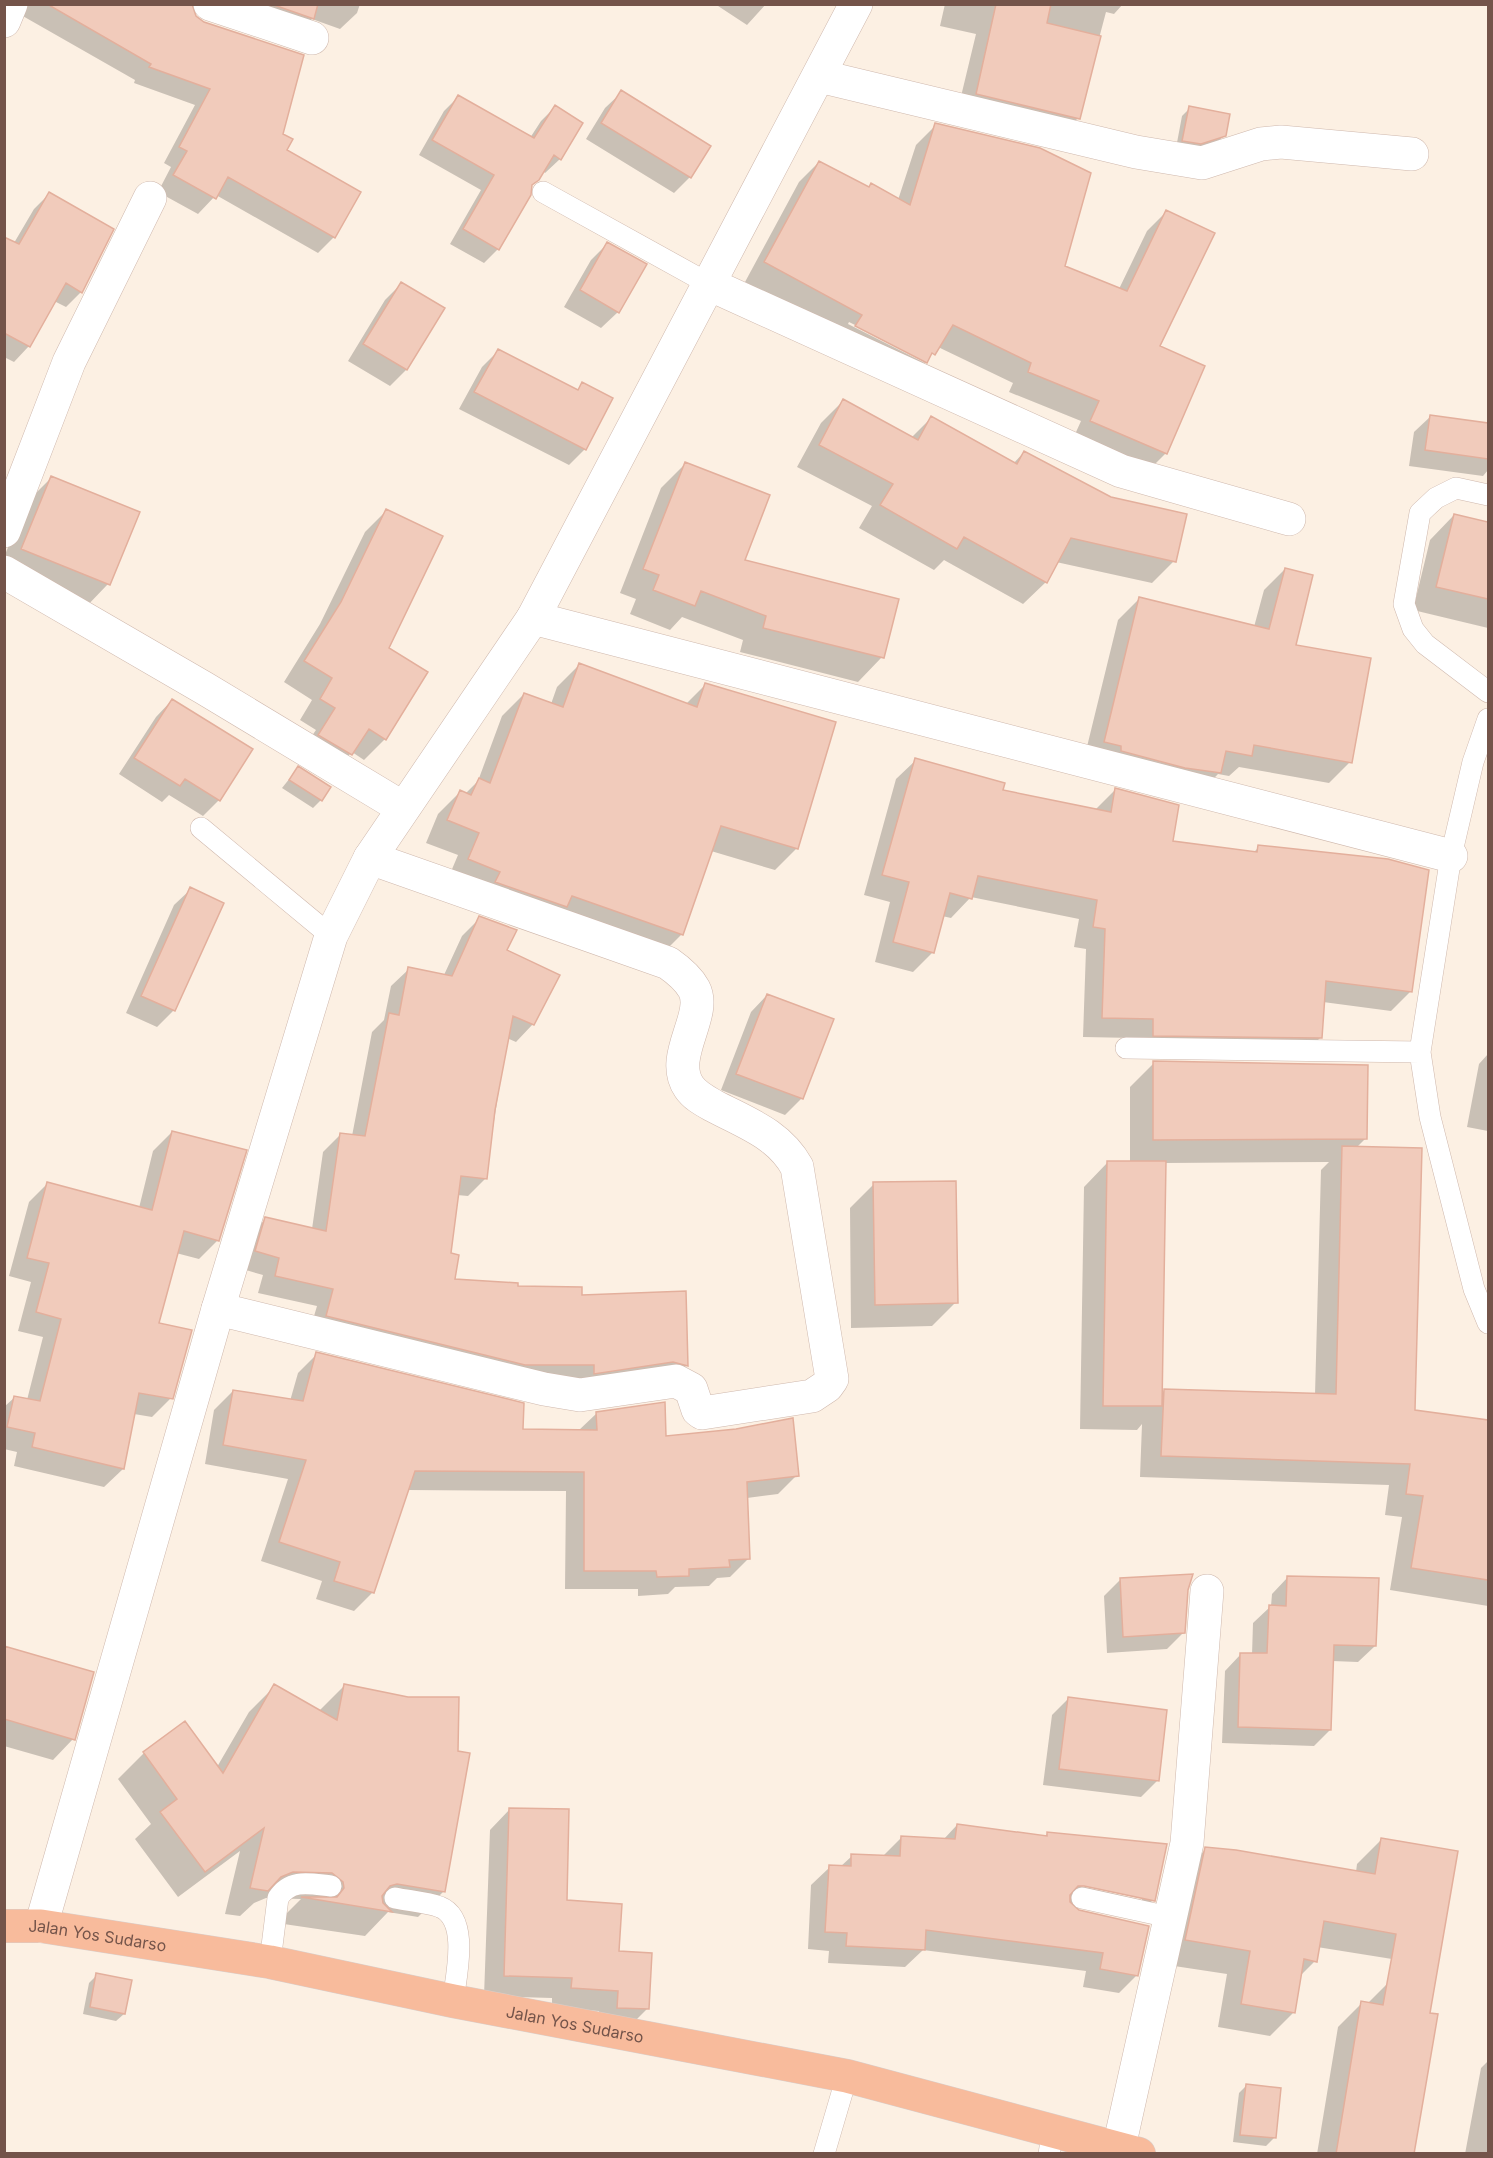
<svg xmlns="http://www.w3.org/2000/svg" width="1493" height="2158" font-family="Inter,sans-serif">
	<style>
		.shadow { fill: #0003; fill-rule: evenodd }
		.building { fill: #f1cbbb; stroke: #e3af9c; stroke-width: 1.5 }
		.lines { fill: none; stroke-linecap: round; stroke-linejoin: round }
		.service-casing { stroke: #cfb8ad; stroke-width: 22 }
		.minor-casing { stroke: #cfb8ad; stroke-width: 34 }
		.tertiary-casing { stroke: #cfb8ad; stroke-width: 34 }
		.trunk-casing { stroke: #d8cfcc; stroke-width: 34 }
		.service { stroke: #fff; stroke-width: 21 }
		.minor { stroke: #fff; stroke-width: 33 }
		.tertiary { stroke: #fff; stroke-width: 33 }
		.trunk { stroke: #f8bb9c; stroke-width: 33 }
		.labels { text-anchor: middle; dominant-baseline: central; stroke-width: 4.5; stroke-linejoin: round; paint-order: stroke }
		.street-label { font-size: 16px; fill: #74544a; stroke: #fff4e9 }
	</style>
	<rect width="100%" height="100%" fill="#fcf0e3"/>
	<path class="shadow" d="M27,4H143L190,9L281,135L285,150L334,237L318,253L216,195L198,214L158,192L171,167L164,163L195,105L134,83L135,80L21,15Z
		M207,4H360L357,13L340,29L312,19L297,34Z
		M715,4H766L747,25Z
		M945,4H1123L1114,14L1106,12L1078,118L1059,138L957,113L976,34L940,26Z
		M622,92L690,177L674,193L586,139L605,108Z
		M458,97L530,138L541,121L555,107L560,159L545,173L543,171L530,187L498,249L484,263L450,244L481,190L419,155L444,111Z
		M1190,108L1225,135L1216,143L1192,151L1176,148L1182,116Z
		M936,125L1063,267L1119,289L1147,231L1167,211L1158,347L1166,453L1146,473L1072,441L1081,421L1009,392L1013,383L938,347L906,382L843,336L745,282L799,182L819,162L868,188L871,185L898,200L916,145ZM849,322L925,360V363L848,324Z
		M49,194L81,292L66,307L54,301L29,346L14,362L4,357V239L14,243L34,209Z
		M607,244L618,312L601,328L564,307L591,260Z
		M401,284L443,308L406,370L390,386L348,361L385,300Z
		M498,351L576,391L583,384L585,449L569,465L459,409L482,367Z
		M843,401L911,438L931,418L1013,464L1024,452L1174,561L1152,583L1056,562L1046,582L1023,604L944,560L934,570L859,528L872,506L797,467L821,423Z
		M1431,416L1488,424V470L1483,476L1409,466L1414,432Z
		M685,464L743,561L882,657L858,682L740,652L743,640L682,617L670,630L630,614L636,599L620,593L661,488Z
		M51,478L138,513L108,584L84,609L4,557L27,502Z
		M386,511L385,739L364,760L352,752L329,775L298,756L316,730L300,720L312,700L284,682L320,624L365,532Z
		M1454,515L1488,524V628L1413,610L1430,540Z
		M1285,569L1294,646L1350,762L1329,783L1239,767L1229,776L1218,774L1199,794L1083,763L1118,620L1139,599L1254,627L1264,590Z
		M579,665L686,704L705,685L797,848L775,870L711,851L682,934L660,956L447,881L458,855L426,843L438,814L460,792L465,794L478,781L502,716L524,694L551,704L557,687Z
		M172,700L219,800L203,816L169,795L162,802L119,774L156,717Z
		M916,760L1001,791L1095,810L1115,790L1171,842L1253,853L1259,847L1411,991L1391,1011L1323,1002L1321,1037L1301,1057L1134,1038L1083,1037L1086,949L1074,947L1079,919L971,897L951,918L942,916L933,952L913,972L875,962L890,902L864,895L896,779Z
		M298,768L321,800L313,808L282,788Z
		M191,889L222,903L173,1011L157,1027L126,1013L174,905Z
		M480,918L505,950L533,1024L516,1042L507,1038L485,1179L468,1196L457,1195L449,1254L453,1280L580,1296L687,1365L669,1382L578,1391L309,1333L317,1306L258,1293L263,1275L239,1268L248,1236L266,1219L312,1229L323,1152L340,1135L352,1136L372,1032L384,1020L391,986L409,969L444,975L462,936Z
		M767,995L832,1020L801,1099L785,1115L721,1090L751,1012Z
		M1488,1054V1131L1467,1127L1479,1064Z
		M1154,1063L1366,1138L1356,1148L1413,1412L1488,1422V1606L1390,1590L1402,1517L1385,1515L1389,1485L1140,1477L1142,1424L1137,1430L1080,1429L1084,1187L1108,1162L1130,1163V1087ZM1329,1162L1321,1170L1315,1395L1164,1391L1161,1394L1165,1163Z
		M172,1132L218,1240L199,1259L176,1253L157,1324L171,1398L152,1417L134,1414L123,1469L104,1487L14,1466L17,1452L4,1449V1407L15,1397L27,1400L43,1337L18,1331L31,1282L9,1276L29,1202L48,1183L139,1208L153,1151Z
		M874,1184L956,1302L932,1326L851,1328L850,1208Z
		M317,1354L521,1430L578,1431L597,1413L664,1438L797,1475L778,1494L747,1498L749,1558L730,1577L717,1578L709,1586L675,1587L668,1594L638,1596V1589H565L566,1491L407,1490L373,1592L354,1611L316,1599L322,1581L261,1561L288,1479L205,1464L214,1410L233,1391L290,1401L298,1373Z
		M1288,1577L1375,1646L1358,1662L1332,1661L1330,1730L1314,1746L1222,1743L1225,1671L1241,1654L1252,1655L1253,1623L1271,1606L1272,1594Z
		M1120,1580L1187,1589L1183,1633L1167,1649L1107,1653L1104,1596Z
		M4,1647L73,1739L53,1760L4,1746Z
		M345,1685L408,1699L444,1891L418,1917L388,1912L365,1936L277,1923L301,1899L266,1898L254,1903L240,1916L225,1914L240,1851L178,1897L135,1839L151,1824L118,1779L144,1753L217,1767L249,1712L275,1686L319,1711Z
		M1068,1699L1157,1781L1141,1797L1043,1785L1052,1715Z
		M510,1809L565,1901L617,1952L647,2009L627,2029L598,2028L599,2011L552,2008V1998L484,1996L490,1830Z
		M957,1825L1044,1837L1048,1833L1153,1900L1135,1918L1070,1904L1137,1975L1119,1993L1083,1987L1086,1971L923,1950L905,1967L828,1963L829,1951L808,1949L811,1885L830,1867H840L852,1856H883L901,1838L943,1840ZM1077,1882L1142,1897V1900L1076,1885Z
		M1381,1840L1417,1963L1317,1947L1315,1961L1300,1976L1294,2012L1270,2036L1218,2027L1227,1974L1161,1964L1182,1873L1206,1849L1356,1872L1357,1864Z
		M97,1975L124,2014L116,2021L83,2014L89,1983Z
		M1388,1983L1413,2154H1317L1338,2027L1362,2003L1367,2004Z
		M1488,2061V2154H1465L1481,2068Z
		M1247,2085L1274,2138L1266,2146L1233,2142L1239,2093Z"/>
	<path class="building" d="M47,4H192L196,16L204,22L304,55L283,134L293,139L287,150L361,192L335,238L228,177L216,199L173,175L187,151L179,147L210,89L149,67L151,64Z
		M271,4H318L314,19Z
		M996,4H1051L1047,23L1101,36L1080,119L976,94Z
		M621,90L711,146L691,178L601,123Z
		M458,95L534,138L555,105L583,123L561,160L554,155L539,180L532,185L531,195L499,250L463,229L494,175L432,140Z
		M1189,106L1230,114L1226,136L1201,144L1182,141Z
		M935,123L1040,148L1091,173L1065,266L1127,291L1166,210L1215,233L1160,346L1205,366L1167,454L1090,421L1099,401L1028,372L1031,363L953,325L935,355L932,353L927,363L855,326L862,315L764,262L819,161L869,187L871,183L910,205Z
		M49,192L114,229L82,293L66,283L30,347L4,333V237L19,244Z
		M607,242L647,264L619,313L580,290Z
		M401,282L445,308L407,370L363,344Z
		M498,349L578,390L582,382L613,398L586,450L474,392Z
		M843,399L918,440L931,416L1017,464L1024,451L1111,497L1187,514L1176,562L1071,538L1047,583L964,537L957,549L880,505L893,484L819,445Z
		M1430,415L1488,423V459L1425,450Z
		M685,462L770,495L745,560L899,599L884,658L763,628L766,616L701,591L695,606L653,590L659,575L643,569Z
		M51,476L140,512L110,585L21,549Z
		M386,509L443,536L389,648L428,672L386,740L369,729L352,755L318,735L335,708L320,699L332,678L304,661L341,602Z
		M1454,514L1488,522V599L1436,587Z
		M1285,568L1313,575L1296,645L1371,658L1352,763L1254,745L1252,756L1226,751L1221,773L1185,768L1121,751V746L1104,742L1139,597L1269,629Z
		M579,663L697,707L705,683L836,722L798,849L721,826L683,935L572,896L567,907L495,882L500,872L468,859L479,833L447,820L460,790L471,795L479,778L490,783L524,693L563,707Z
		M172,699L253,749L220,801L185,779L180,786L134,758Z
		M915,758L1005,783L1003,790L1111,812L1115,788L1179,805L1173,841L1257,852L1258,845L1388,859L1429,870L1412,992L1326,981L1322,1038L1153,1036V1019L1102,1018L1105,929L1093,927L1097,900L978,876L972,899L950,893L934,953L893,942L909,882L882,875Z
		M298,766L331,787L322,801L289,780Z
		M190,887L224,903L175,1011L141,996Z
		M479,916L517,930L507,950L560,975L534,1025L513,1016L495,1110L487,1179L461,1176L451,1253L459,1255L455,1279L518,1283V1286L582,1287V1295L686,1291L688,1366L673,1362L594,1374V1365H525L326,1316L333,1289L275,1276L279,1258L255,1251L265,1217L326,1231L340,1133L365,1136L389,1013L399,1015L408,967L452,976Z
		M767,994L834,1019L803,1099L736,1074Z
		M1153,1061L1368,1065L1367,1139L1153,1140Z
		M172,1131L247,1150L219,1241L184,1231L159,1323L192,1330L173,1399L139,1393L124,1469L32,1447L35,1433L7,1427L14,1396L40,1401L61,1319L36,1312L49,1263L27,1258L47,1182L152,1210Z
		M1342,1146L1422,1148L1415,1410L1488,1420V1580L1411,1568L1423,1496L1406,1494L1410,1464L1161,1456L1164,1389L1336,1394Z
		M1107,1161H1166L1162,1406H1103Z
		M956,1181L958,1303L875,1305L873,1182Z
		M316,1352L524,1403L523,1429L597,1430L596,1412L665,1402L666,1436L736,1429L793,1418L799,1476L747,1482L750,1559L729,1560L730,1567L689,1569V1576L657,1577L656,1571H584V1472L415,1471L374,1593L334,1581L340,1562L279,1542L306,1460L223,1445L233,1390L303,1401Z
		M1193,1574L1188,1590L1185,1633L1123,1637L1120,1578Z
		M1287,1576L1379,1578L1376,1646L1334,1645L1331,1730L1238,1727L1240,1653H1267L1269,1605L1286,1606Z
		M4,1646L94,1672L75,1740L4,1719Z
		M274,1684L337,1720L344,1684L408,1697H459L458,1751L470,1753L445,1892L397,1884L390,1886L382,1896L383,1903L392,1912L301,1897H337L344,1888L343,1882L332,1873L293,1872L281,1877L268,1891L250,1888L264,1828L205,1872L160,1812L177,1799L143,1752L185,1721L223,1773Z
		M1068,1697L1167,1710L1159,1781L1059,1769Z
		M509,1808L569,1809L567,1900L622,1904L619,1951L652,1953L649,2009L617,2008L618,1991L571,1988L572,1978L504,1976Z
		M957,1824L1047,1836V1832L1167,1844L1155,1901L1084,1886H1078L1070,1895V1902L1079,1910L1149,1926L1138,1976L1100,1969L1103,1953L926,1930L925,1950L846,1946L847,1933L825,1932L829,1865L851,1866V1854L900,1856L901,1836L955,1839Z
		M1381,1838L1458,1851L1430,2013L1438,2014L1414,2154H1336L1361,2001L1383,2005L1396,1934L1324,1921L1317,1962L1304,1959L1295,2013L1241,2004L1250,1951L1185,1940L1205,1847L1236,1850L1375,1874Z
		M96,1973L132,1980L125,2014L90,2007Z
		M1246,2084L1281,2088L1276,2138L1240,2135Z"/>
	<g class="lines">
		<g class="service-casing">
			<path id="service" d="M543,192L711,285
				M1488,495L1456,488L1436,498L1420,513L1404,604L1413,629L1425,644L1488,692
				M1488,719L1473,762L1451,856L1420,1052L1430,1117L1474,1289L1488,1323
				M201,828L331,936
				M1126,1048L1420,1052
				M395,1898C409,1901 426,1902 440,1907C470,1919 456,1976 453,2001
				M1082,1898L1169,1917
				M270,1962L278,1898C291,1878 311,1884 331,1886
				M824,2154L847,2076
				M1049,2154L1053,2129"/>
		</g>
		<g class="minor-casing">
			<path id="minor" d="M210,4L312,38
				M4,21L11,4
				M819,76L1136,152L1202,163L1261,144L1281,142L1412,154
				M711,285L1121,471L1289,519
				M4,531L69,362L150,198
				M4,572L204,688L403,808
				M533,618L1451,856
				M218,1309L544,1389L580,1395L676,1381L691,1389L698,1410L702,1413L812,1396L827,1386L832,1379L797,1167C779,1134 746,1123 714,1106C705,1101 695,1096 689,1087C668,1057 708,1015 694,989C688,978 678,970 668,963L370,858
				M1119,2147L1187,1843L1207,1591"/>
		</g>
		<g class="tertiary-casing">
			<path id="tertiary" d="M41,1926L218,1309L331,936L370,858L533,618L856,4"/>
		</g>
		<g class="trunk-casing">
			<g id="trunk">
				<path id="s1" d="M4,1926H41L270,1962L453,2001L847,2076L1139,2154"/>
			</g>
		</g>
		<use href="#service" class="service"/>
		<use href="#minor" class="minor"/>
		<use href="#tertiary" class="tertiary"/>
		<use href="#trunk" class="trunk"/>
	</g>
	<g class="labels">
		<g class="street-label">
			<text stroke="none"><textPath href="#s1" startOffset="94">Jalan Yos Sudarso</textPath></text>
			<text stroke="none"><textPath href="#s1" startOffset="580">Jalan Yos Sudarso</textPath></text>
		</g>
	</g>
	<rect width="1493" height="2158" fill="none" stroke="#74544a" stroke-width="12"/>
</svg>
